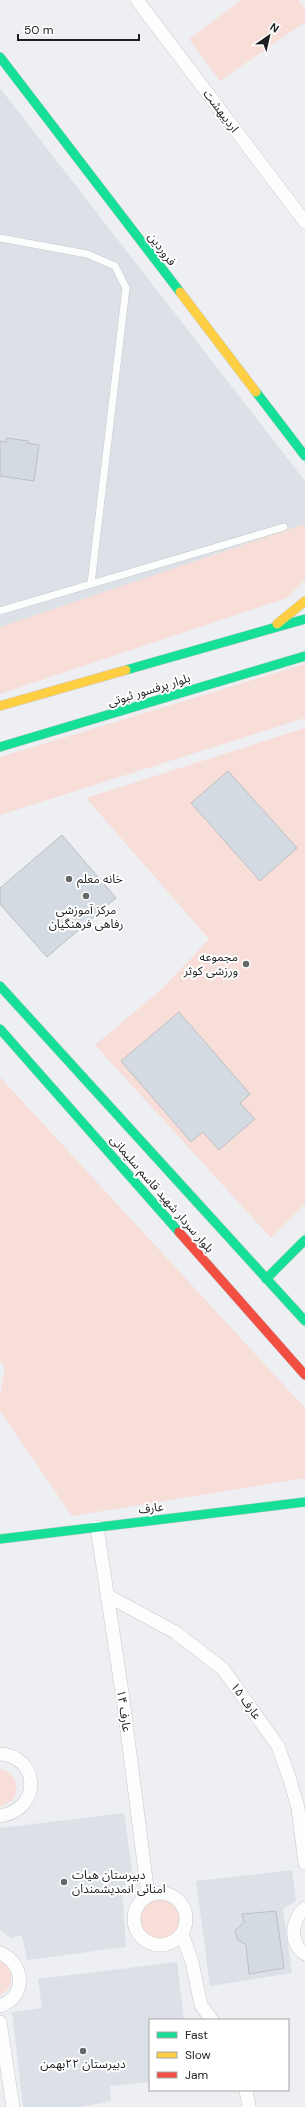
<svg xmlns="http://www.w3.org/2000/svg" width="305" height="2107" font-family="'DM Sans','Noto Sans Arabic',sans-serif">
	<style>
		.built { fill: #dce1e8 }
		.green { fill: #f7ded8 }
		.building { fill: #d4dae2; stroke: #bdbfc0 }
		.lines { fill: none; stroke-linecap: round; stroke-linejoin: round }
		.lane-casing { stroke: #c8c9cc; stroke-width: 8 }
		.street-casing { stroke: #c8c9cc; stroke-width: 14 }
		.fast-casing { stroke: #c8c9cc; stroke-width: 10 }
		.slow-casing { stroke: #c8c9cc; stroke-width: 10 }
		.jam-casing { stroke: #c8c9cc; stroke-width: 10 }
		.lane { stroke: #fcfdfd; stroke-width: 7 }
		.street { stroke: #fcfdfd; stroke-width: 13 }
		.fast { stroke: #16e098; stroke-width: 9 }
		.slow { stroke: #ffcf43; stroke-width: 9 }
		.jam { stroke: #f24e42; stroke-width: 9 }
		.poi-dot { fill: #666769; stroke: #fff; stroke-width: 1.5 }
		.labels { text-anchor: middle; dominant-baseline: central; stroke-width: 4; stroke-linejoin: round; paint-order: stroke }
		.street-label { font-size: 12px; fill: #1d1e1f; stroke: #fff }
		.poi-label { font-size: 12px; fill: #1d1e1f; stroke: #fff; text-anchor: start }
	</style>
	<rect width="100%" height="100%" fill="#edeff2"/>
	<path class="built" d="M0,88L305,481V527L0,633Z
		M124,1813L133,1877L122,1888L126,1947L27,1960L22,1935L11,1938L0,1930V1828Z
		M292,1870L296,1901L283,1909L292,1973L210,1986L196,1881Z
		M177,1962L184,2020H150V2082L110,2086L111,2101L80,2107H23L12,2012L42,2008L38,1979Z"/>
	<path class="green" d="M241,0H298L305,9V22L220,81L189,39Z
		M305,524V580L287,598L0,694V627Z
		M305,664V718L0,815V757Z
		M305,728V1204L271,1238L95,1045L163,988L209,939L86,798Z
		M0,1077L305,1408V1478L72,1516L0,1411V1395L5,1368L0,1361Z
		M0,1769C16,1772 20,1787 13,1800L0,1807Z
		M139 1918a21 21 0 1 1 42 0a21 21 0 1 1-42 0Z
		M0,1961C14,1968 16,1989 0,1995Z"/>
	<path class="building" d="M7,438L28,441L27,443L39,445L34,481L0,476V441L6,442Z
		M228,771L297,848L260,881L191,803Z
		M62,835L116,898L47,957L0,904V888Z
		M179,1012L250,1094L240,1103L255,1119L219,1150L203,1132L191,1142L121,1061Z
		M276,1911L284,1968L249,1974L246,1945L237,1939L235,1931L244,1922L242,1914Z"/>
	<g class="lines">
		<g class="lane-casing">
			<path id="lane" d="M0,238L87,254L115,266L126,288L91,584
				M0,611L284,527"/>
		</g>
		<g class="street-casing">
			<path id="street" d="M137,0L305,222
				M97,1527L123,1699L148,1895
				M108,1596L175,1632L223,1669L278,1746L290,1780L298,1808L305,1863
				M0,1754C39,1756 43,1809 0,1816
				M134 1919a26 26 0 1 1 52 0a26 26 0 1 1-52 0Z
				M305,1908C291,1920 289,1943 305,1954
				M182,1934L192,1962L201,2005L212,2020
				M0,1953C25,1963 27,1997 0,2006
				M0,2022L13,2107
				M246,2090L249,2107"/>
		</g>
		<g class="fast-casing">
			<path id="fast" d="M0,57L180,292
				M256,392L305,456
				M126,670L305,619
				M0,747L305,656
				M0,986L305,1321
				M0,1029L179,1232
				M266,1279L305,1240
				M0,1539L305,1502"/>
		</g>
		<g class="slow-casing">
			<path id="slow" d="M180,292L256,392
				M277,624L305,601
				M0,706L126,670"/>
		</g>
		<g class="jam-casing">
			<path id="jam" d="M179,1232L305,1375"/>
		</g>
		<use href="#lane" class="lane"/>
		<use href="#street" class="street"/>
		<use href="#fast" class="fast"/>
		<use href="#slow" class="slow"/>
		<use href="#jam" class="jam"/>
	</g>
	<g class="poi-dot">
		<circle cx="69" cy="879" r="4"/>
		<circle cx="86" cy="896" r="4"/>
		<circle cx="246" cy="964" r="4"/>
		<circle cx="64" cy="1882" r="4"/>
		<circle cx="83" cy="2051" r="4"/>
	</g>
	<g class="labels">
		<g class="street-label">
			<text transform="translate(221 111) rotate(53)">اردیبهشت</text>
			<text transform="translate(162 249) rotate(53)">فروردین</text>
			<text transform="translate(149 690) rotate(-17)">بلوار پرفسور ثبوتی</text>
			<text transform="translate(162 1194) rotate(49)">بلوار سردار شهید قاسم سلیمانی</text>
			<text transform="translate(151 1508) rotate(-7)">عارف</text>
			<text transform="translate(246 1701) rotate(54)">عارف ۱۵</text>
			<text transform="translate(124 1711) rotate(82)">عارف ۱۴</text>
		</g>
		<g class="poi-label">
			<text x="77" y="879">خانه معلم</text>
			<text x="86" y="910" text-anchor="middle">مرکز آموزشی<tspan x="86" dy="14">رفاهی فرهنگیان</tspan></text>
			<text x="238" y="957" text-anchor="end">مجموعه<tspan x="238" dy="14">ورزشی کوثر</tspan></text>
			<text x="72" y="1875">دبیرستان هیات<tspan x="72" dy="14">امنائی انمدیشمندان</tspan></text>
			<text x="83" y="2064" text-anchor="middle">دبیرستان ۲۲بهمن</text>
		</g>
	</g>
	<rect x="149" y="2019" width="140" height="72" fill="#ffffff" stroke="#a5a5a5"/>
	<rect x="157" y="2032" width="20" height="6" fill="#16e098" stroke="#a5a5a5"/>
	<text x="185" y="2039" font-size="12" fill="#1d1e1f">Fast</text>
	<rect x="157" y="2052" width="20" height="6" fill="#ffcf43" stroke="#a5a5a5"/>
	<text x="185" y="2059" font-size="12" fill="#1d1e1f">Slow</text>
	<rect x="157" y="2072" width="20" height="6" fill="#f24e42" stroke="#a5a5a5"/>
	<text x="185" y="2079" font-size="12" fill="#1d1e1f">Jam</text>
	<g transform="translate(269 36) rotate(34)" stroke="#ffffff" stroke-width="3" paint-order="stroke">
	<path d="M0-3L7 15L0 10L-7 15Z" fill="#1d1e1f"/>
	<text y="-6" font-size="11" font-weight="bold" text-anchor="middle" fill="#1d1e1f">N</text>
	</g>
	<path d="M18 34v6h121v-6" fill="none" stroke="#1d1e1f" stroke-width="2"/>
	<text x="24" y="34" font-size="12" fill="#1d1e1f" stroke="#ffffff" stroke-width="3" paint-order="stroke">50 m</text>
</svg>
